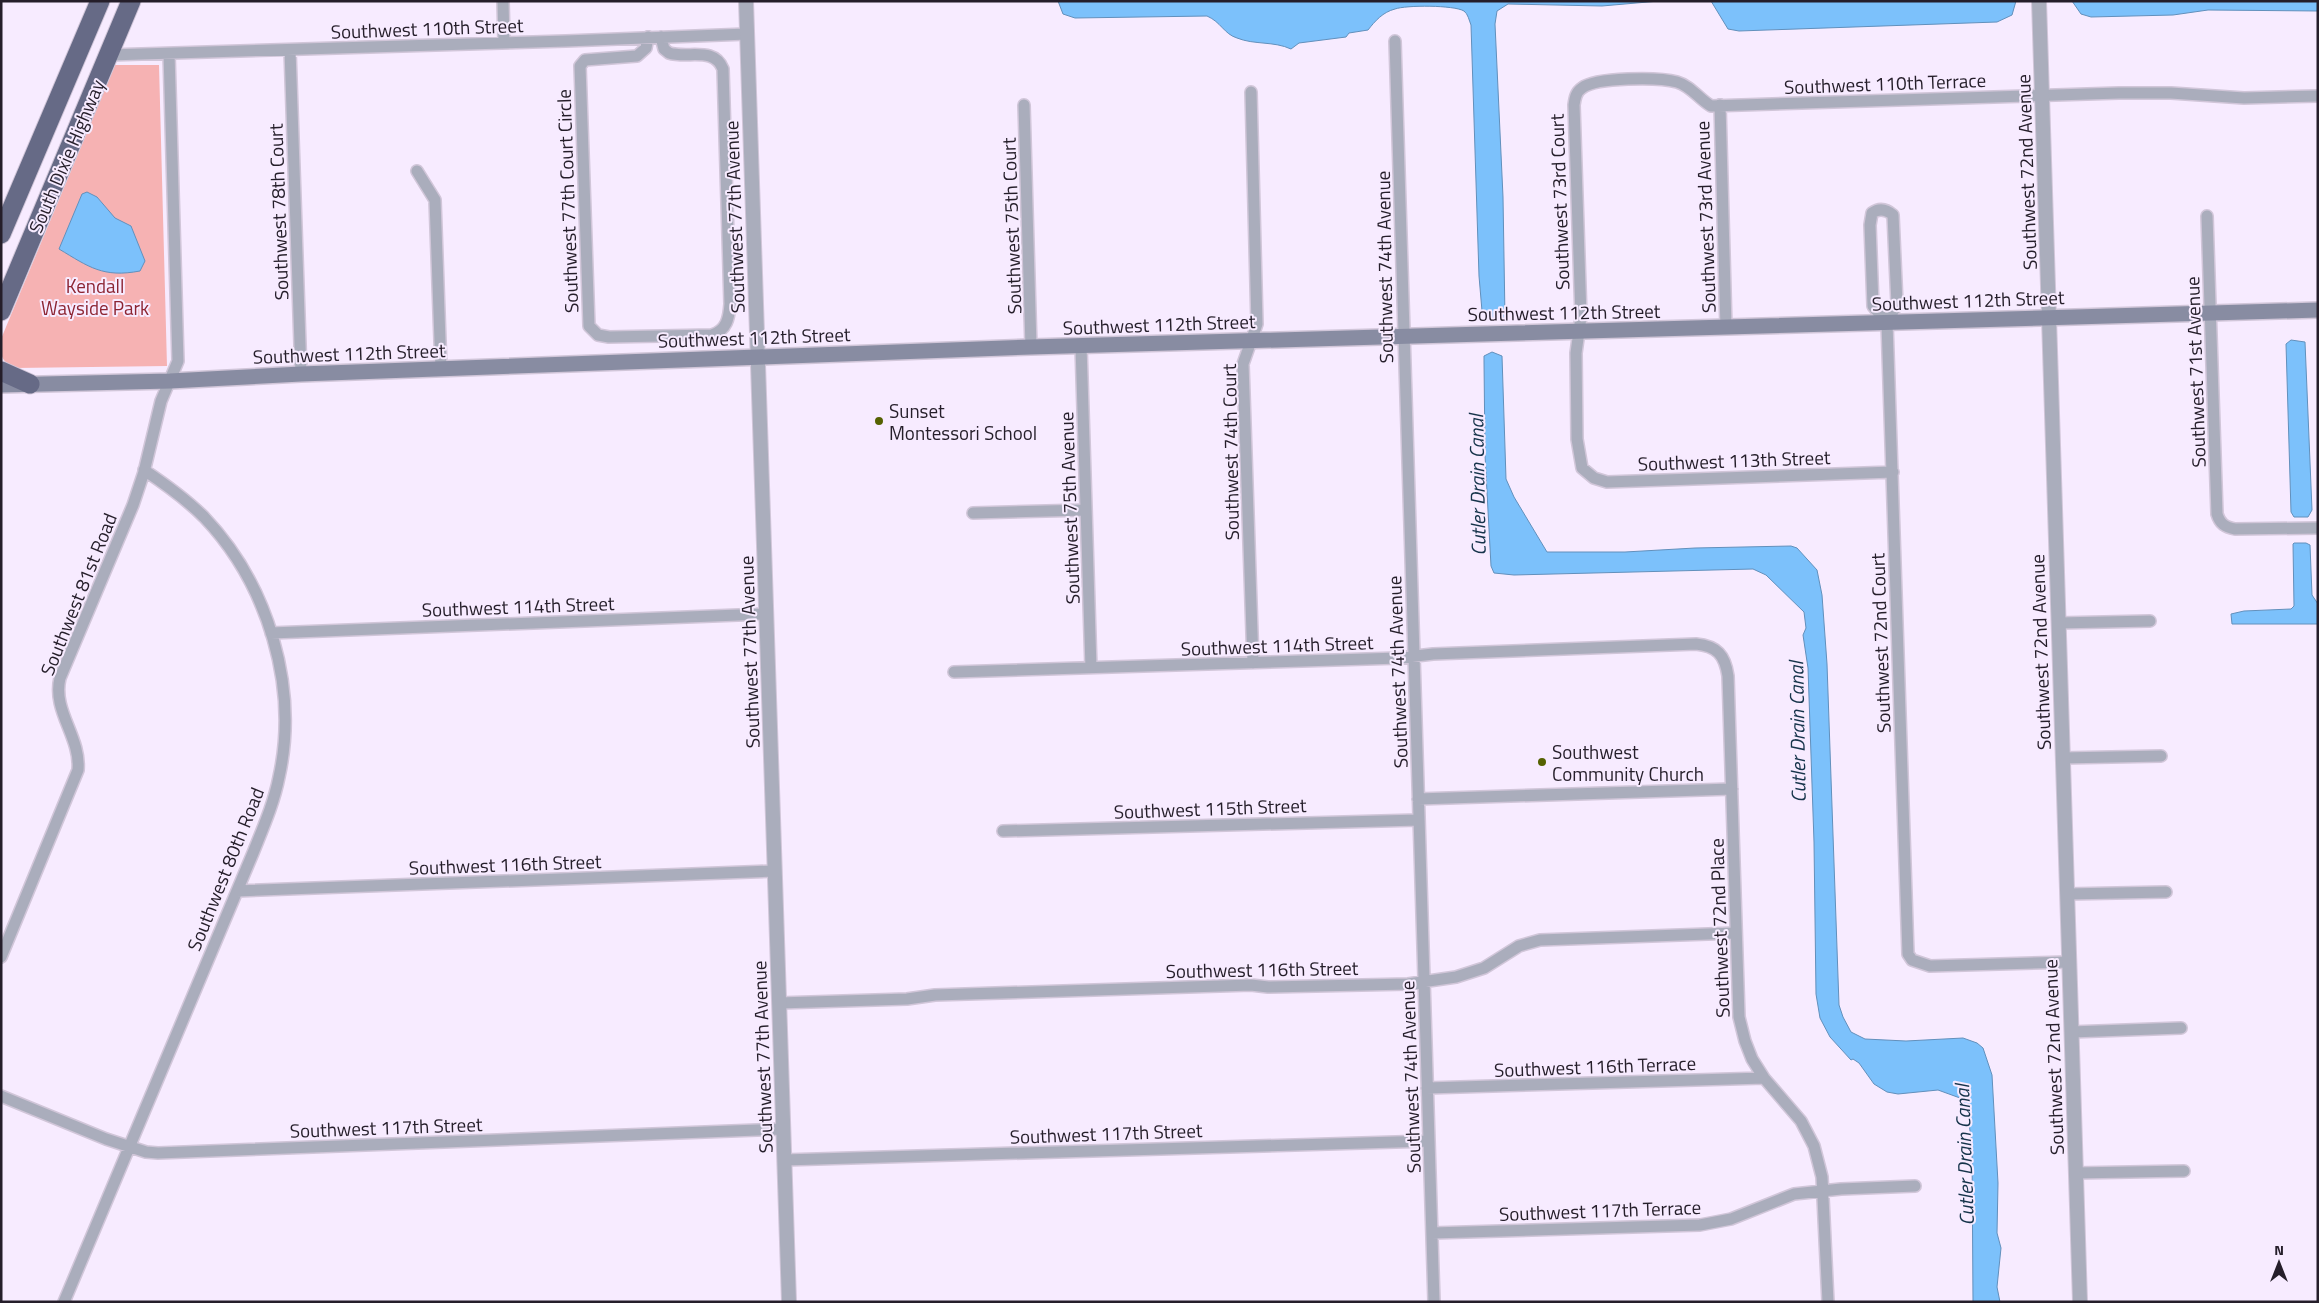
<svg xmlns="http://www.w3.org/2000/svg" width="2319" height="1303" font-family="'Titillium Web',sans-serif">
	<style>
		.green { fill: #f6b2b3 }
		.water { fill: #7cc1fb; stroke: #6290bc }
		.lines { fill: none; stroke-linecap: round; stroke-linejoin: round }
		.minor-casing { stroke: #d1c6d9; stroke-width: 14 }
		.tertiary-casing { stroke: #d1c6d9; stroke-width: 16 }
		.secondary-casing { stroke: #d1c6d9; stroke-width: 18 }
		.trunk-casing { stroke: #d1c6d9; stroke-width: 21 }
		.minor { stroke: #aaadbc; stroke-width: 11 }
		.tertiary { stroke: #aaadbc; stroke-width: 14 }
		.secondary { stroke: #888ca2; stroke-width: 15 }
		.trunk { stroke: #666a86; stroke-width: 19 }
		.poi-dot { fill: #556101; stroke: #f7ebff; stroke-width: 2 }
		.labels { text-anchor: middle; dominant-baseline: central; stroke-width: 4; stroke-linejoin: round; paint-order: stroke }
		.street-label { font-size: 19px; fill: #251e2a; stroke: #f7ebff }
		.park-label { font-size: 19px; fill: #8c2432; stroke: #f7ebff }
		.poi-label { font-size: 19px; fill: #251e2a; stroke: #f7ebff; text-anchor: start }
		.water-label { font-size: 20px; font-style: italic; fill: #15334a; stroke: #f7ebff }
	</style>
	<rect width="100%" height="100%" fill="#f7ebff"/>
	<path class="green" d="M115,65H159L167,366L15,368C0,360 1,357 1,339Z"/>
	<path class="water" d="M1058,1H1659L1602,6L1508,4L1497,11L1495,24L1503,197L1505,318H1488L1482,311L1479,276L1471,25C1469,20 1468,14 1464,11C1454,5 1406,5 1395,9C1383,12 1375,21 1368,30L1349,33L1346,37L1299,43L1291,49C1274,41 1254,45 1237,38C1224,34 1221,22 1207,16L1075,18L1063,14Z
		M1711,1H2016L2012,15L1997,22L1739,31L1728,29Z
		M2072,1H2318V11L2208,10L2173,15L2091,17L2081,14Z
		M87,192L97,197L115,218L131,226L145,261L140,271C103,278 89,267 59,249L82,194Z
		M2291,340L2305,342L2312,510L2308,517H2294L2291,512L2286,344Z
		M1492,352L1502,356L1506,479L1514,497L1547,552H1625L1695,548L1791,546L1797,548L1817,570L1822,595L1827,664L1839,1005L1843,1017L1851,1032L1865,1039L1906,1041L1963,1038L1977,1043L1983,1048L1992,1075L1998,1183L1997,1233L2001,1248L1997,1287L2000,1302H1973L1972,1146L1967,1108L1960,1098L1938,1090L1898,1094L1887,1092L1874,1084L1859,1063L1853,1059L1851,1060L1830,1037L1820,1018L1816,994L1814,842L1808,668L1803,635L1806,628L1804,612L1766,575L1753,569L1514,575L1494,573L1491,566L1485,455L1484,361V356Z
		M2294,543H2306L2310,545L2312,595L2318,604V624H2232L2231,614L2244,611L2291,609L2294,606L2293,544Z"/>
	<g class="lines">
		<g class="minor-casing">
			<path id="minor" d="M503,1L504,43
				M648,37L646,48L637,56L585,60L580,66L589,326L598,335L609,337L712,335C727,330 729,318 730,304L723,69C714,46 688,59 669,53L664,49L661,37
				M1395,41L1434,1302
				M290,50L301,374
				M109,55L566,41L747,34
				M1251,92L1257,324L1243,364L1253,663
				M1024,105L1031,347
				M1720,105L1726,328
				M417,171L435,200L441,369
				M2207,216L2217,514C2220,524 2225,527 2235,529L2318,528
				M1887,323L1873,306L1870,225L1872,213C1879,208 1886,209 1893,215L1897,304L1887,323L1908,954L1912,960L1930,966L2069,962
				M1081,346L1091,668
				M1893,472L1607,482L1594,478L1582,468L1577,439L1576,353L1581,317L1574,105C1575,98 1576,92 1582,88C1596,77 1659,77 1677,82C1691,86 1699,99 1711,106L2119,93H2171L2244,98L2318,96
				M973,513L1086,510
				M2058,623L2150,621
				M271,633L766,614
				M954,672L1399,658L1433,654L1696,644C1717,646 1725,655 1728,676L1739,1017L1745,1041L1752,1059L1764,1078L1801,1121L1814,1146L1822,1177L1828,1302
				M2062,758L2161,756
				M1418,799L1732,789
				M1003,831L1418,820
				M237,891L774,871
				M2067,894L2166,892
				M1,957L78,770C81,737 52,711 60,678L133,505L144,472L161,401L178,361L169,54
				M779,1003L907,999L935,995L1251,985L1268,987L1408,984L1456,977L1484,968L1519,946L1540,940L1736,933
				M2071,1032L2181,1028
				M1427,1088L1764,1078
				M1,1096L106,1139L146,1152L158,1153L783,1129
				M784,1160L1429,1141
				M2075,1173L2184,1171
				M1432,1233L1700,1225L1731,1219L1794,1194L1841,1189L1915,1186
				M64,1302L253,853C263,828 274,803 279,777C299,687 268,584 204,517C186,499 165,484 144,470"/>
		</g>
		<g class="tertiary-casing">
			<path id="tertiary" d="M746,1L789,1302
				M2039,1L2080,1302"/>
		</g>
		<g class="secondary-casing">
			<path id="secondary" d="M1,385L170,381L301,374L1031,347L2318,310"/>
		</g>
		<g class="trunk-casing">
			<path id="trunk" d="M1,234L100,1
				M1,311L131,1
				M1,371L30,384"/>
		</g>
		<use href="#minor" class="minor"/>
		<use href="#tertiary" class="tertiary"/>
		<use href="#secondary" class="secondary"/>
		<use href="#trunk" class="trunk"/>
	</g>
	<g class="poi-dot">
		<circle cx="879" cy="421" r="5"/>
		<circle cx="1542" cy="762" r="5"/>
	</g>
	<g class="labels">
		<g class="street-label">
			<text transform="translate(427 28) rotate(-2)">Southwest 110th Street</text>
			<text transform="translate(1885 83) rotate(-2)">Southwest 110th Terrace</text>
			<text transform="translate(66 156) rotate(-67)">South Dixie Highway</text>
			<text transform="translate(2026 172) rotate(-92)">Southwest 72nd Avenue</text>
			<text transform="translate(567 201) rotate(-92)">Southwest 77th Court Circle</text>
			<text transform="translate(1559 202) rotate(-92)">Southwest 73rd Court</text>
			<text transform="translate(278 212) rotate(-92)">Southwest 78th Court</text>
			<text transform="translate(734 217) rotate(-92)">Southwest 77th Avenue</text>
			<text transform="translate(1705 217) rotate(-92)">Southwest 73rd Avenue</text>
			<text transform="translate(1011 226) rotate(-92)">Southwest 75th Court</text>
			<text transform="translate(1384 267) rotate(-91)">Southwest 74th Avenue</text>
			<text transform="translate(1968 300) rotate(-2)">Southwest 112th Street</text>
			<text transform="translate(1564 312) rotate(-1)">Southwest 112th Street</text>
			<text transform="translate(1159 324) rotate(-2)">Southwest 112th Street</text>
			<text transform="translate(754 337) rotate(-2)">Southwest 112th Street</text>
			<text transform="translate(349 353) rotate(-2)">Southwest 112th Street</text>
			<text transform="translate(2195 372) rotate(-92)">Southwest 71st Avenue</text>
			<text transform="translate(1230 452) rotate(-91)">Southwest 74th Court</text>
			<text transform="translate(1734 460) rotate(-2)">Southwest 113th Street</text>
			<text transform="translate(1069 508) rotate(-92)">Southwest 75th Avenue</text>
			<text transform="translate(78 594) rotate(-68)">Southwest 81st Road</text>
			<text transform="translate(518 606) rotate(-2)">Southwest 114th Street</text>
			<text transform="translate(1880 643) rotate(-92)">Southwest 72nd Court</text>
			<text transform="translate(1277 645) rotate(-2)">Southwest 114th Street</text>
			<text transform="translate(749 652) rotate(-92)">Southwest 77th Avenue</text>
			<text transform="translate(2040 652) rotate(-92)">Southwest 72nd Avenue</text>
			<text transform="translate(1397 672) rotate(-92)">Southwest 74th Avenue</text>
			<text transform="translate(1210 808) rotate(-2)">Southwest 115th Street</text>
			<text transform="translate(505 864) rotate(-2)">Southwest 116th Street</text>
			<text transform="translate(225 869) rotate(-68)">Southwest 80th Road</text>
			<text transform="translate(1719 928) rotate(-92)">Southwest 72nd Place</text>
			<text transform="translate(1262 969) rotate(-1)">Southwest 116th Street</text>
			<text transform="translate(762 1057) rotate(-92)">Southwest 77th Avenue</text>
			<text transform="translate(2053 1057) rotate(-92)">Southwest 72nd Avenue</text>
			<text transform="translate(1595 1066) rotate(-2)">Southwest 116th Terrace</text>
			<text transform="translate(1410 1077) rotate(-92)">Southwest 74th Avenue</text>
			<text transform="translate(386 1127) rotate(-2)">Southwest 117th Street</text>
			<text transform="translate(1106 1133) rotate(-2)">Southwest 117th Street</text>
			<text transform="translate(1600 1210) rotate(-2)">Southwest 117th Terrace</text>
		</g>
		<g class="park-label">
			<text x="95" y="285">Kendall<tspan x="95" dy="22">Wayside Park</tspan></text>
		</g>
		<g class="poi-label">
			<text x="889" y="410">Sunset<tspan x="889" dy="22">Montessori School</tspan></text>
			<text x="1552" y="751">Southwest<tspan x="1552" dy="22">Community Church</tspan></text>
		</g>
		<g class="water-label">
			<text transform="translate(1477 485) rotate(-91)">Cutler Drain Canal</text>
			<text transform="translate(1797 732) rotate(-91)">Cutler Drain Canal</text>
			<text transform="translate(1964 1155) rotate(-92)">Cutler Drain Canal</text>
		</g>
	</g>
	<rect width="2319" height="1303" fill="none" stroke="#251e2a" stroke-width="5"/>
	<g transform="translate(2279 1263)" stroke="#f7ebff" stroke-width="4" paint-order="stroke">
	<path d="M0-4L9 19L0 12L-9 19Z" fill="#251e2a"/>
	<text y="-8" font-size="14" font-weight="bold" text-anchor="middle" fill="#251e2a">N</text>
	</g>
</svg>
